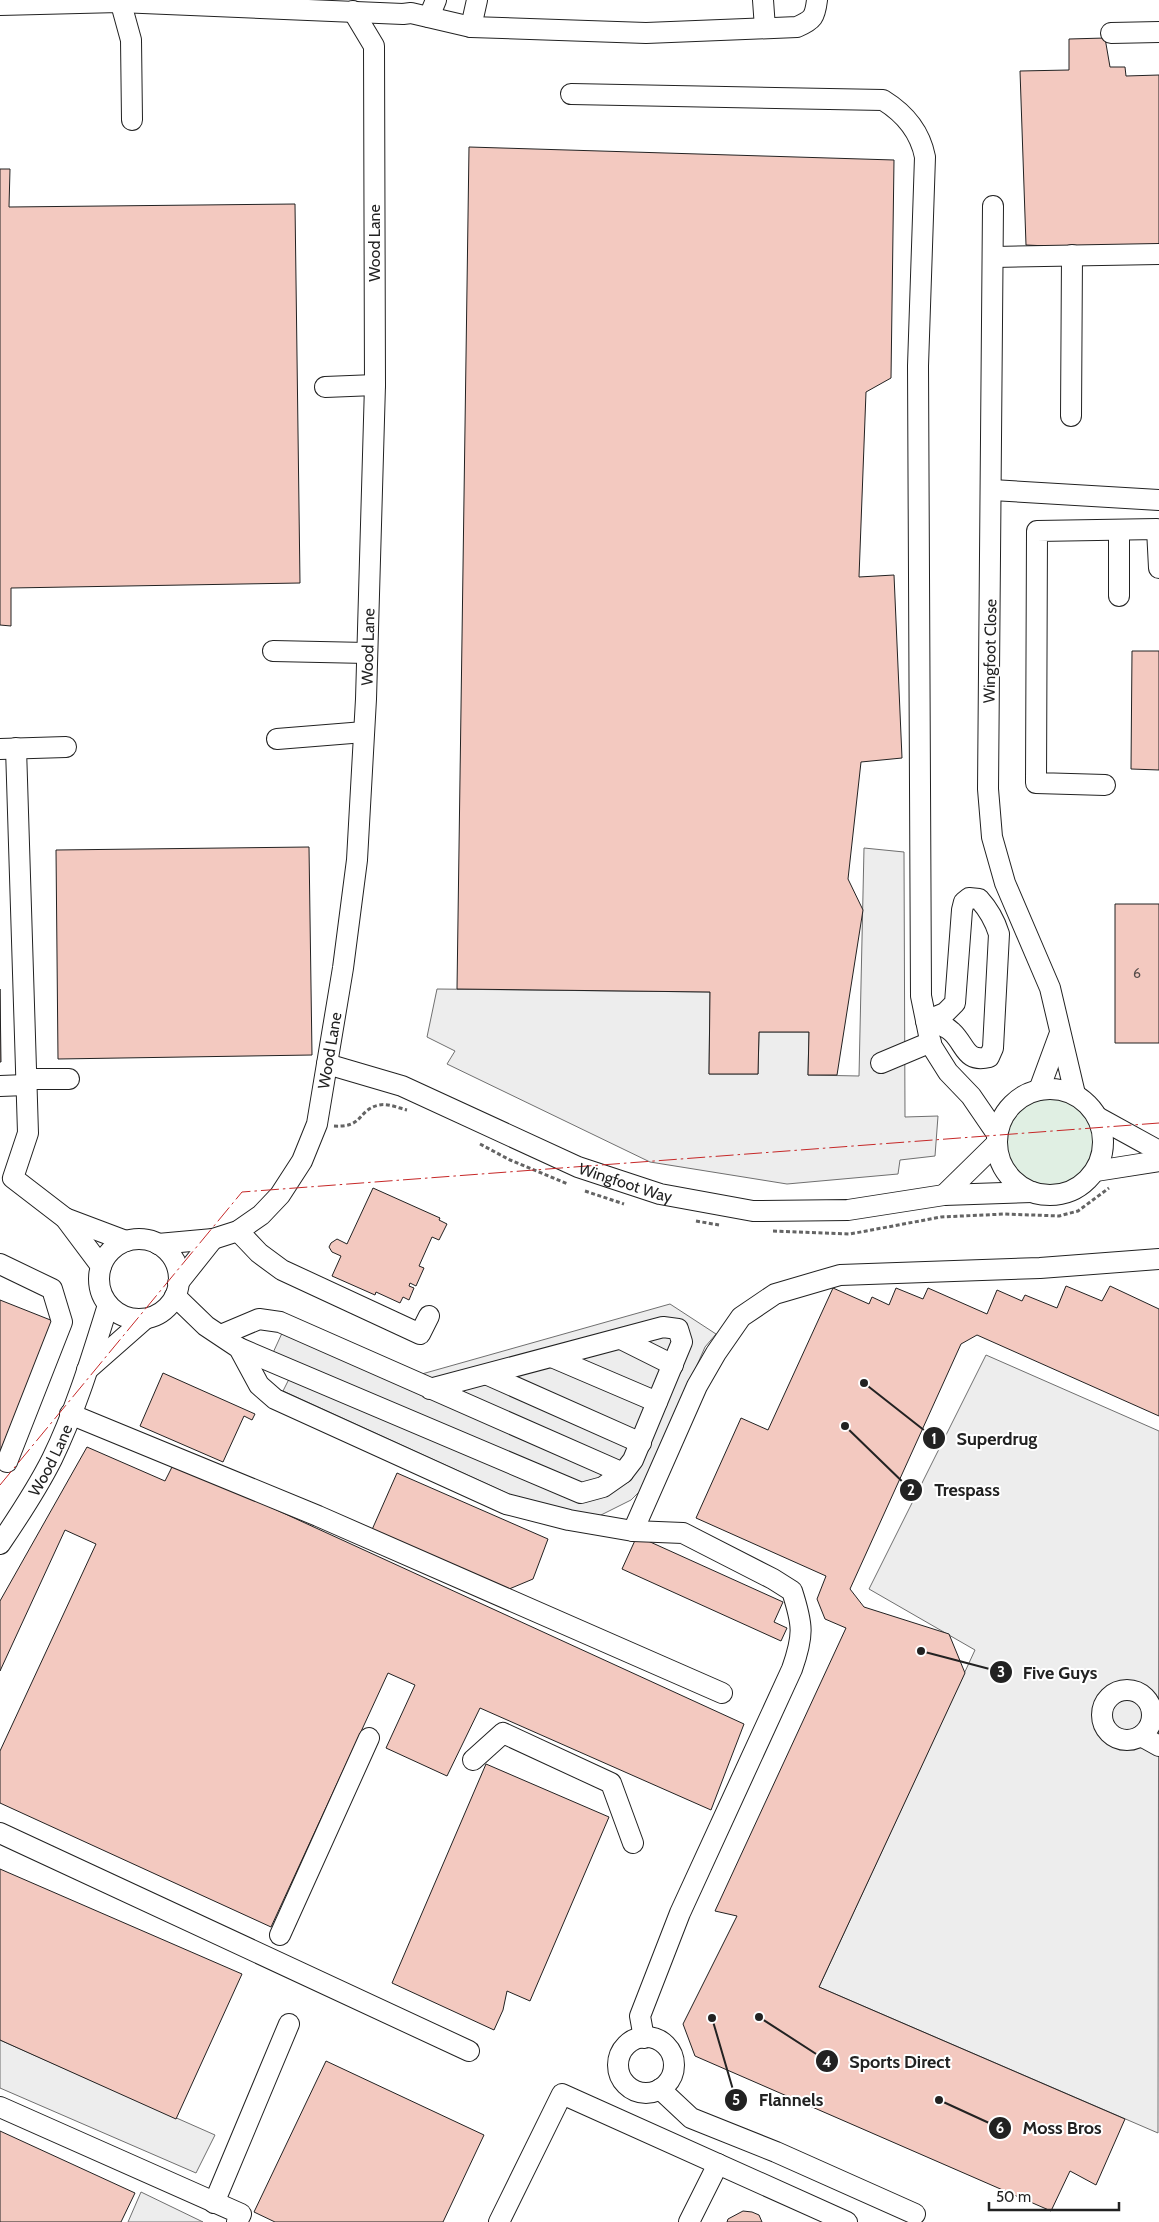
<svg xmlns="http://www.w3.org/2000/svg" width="1159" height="2222" font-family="Cabin,sans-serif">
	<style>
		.green { fill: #e0efe3; stroke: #6f6f6f }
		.parking { fill: #ededed; stroke: #6f6f6f }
		.building { fill: #f3c9c0; stroke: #222 }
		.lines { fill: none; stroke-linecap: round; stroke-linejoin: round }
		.minor-casing { stroke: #222; stroke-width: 22 }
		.path { stroke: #646464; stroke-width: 3; stroke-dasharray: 4 2.5; stroke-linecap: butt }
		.minor { stroke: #fff; stroke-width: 20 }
		.power { stroke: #c62828; stroke-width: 1; stroke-dasharray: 18 4 2.5 4; stroke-linecap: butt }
		.labels { text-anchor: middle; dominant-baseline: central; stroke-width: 4; stroke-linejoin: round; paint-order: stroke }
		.number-label { font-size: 14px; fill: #564c4a }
		.street-label { font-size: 16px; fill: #222; stroke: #fff }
		.leader { fill: none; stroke: #222; stroke-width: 2 }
		.callout-dot { fill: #222; stroke: #fff; stroke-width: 2 }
		.mark-label { font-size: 15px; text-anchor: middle; font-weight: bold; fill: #fff }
		.callout-label { font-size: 18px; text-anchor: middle; font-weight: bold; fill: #222; stroke: #fff; stroke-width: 4; stroke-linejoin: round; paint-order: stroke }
	</style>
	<rect width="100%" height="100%" fill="#fff"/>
	<path class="green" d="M1005 1142a46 46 0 1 1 92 0a46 46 0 1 1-92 0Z"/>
	<path class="parking" d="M864,848L904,852L905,1117L938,1116L935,1156L900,1160L898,1174L787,1184L650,1162L447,1064L455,1051L427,1037L437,989L710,992L709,1074H758L759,1032H809L808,1075L859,1076Z
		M670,1304L716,1334L705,1347L643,1488L631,1500L597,1517L531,1504L283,1391L289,1379L266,1368L283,1331L397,1381Z
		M986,1355L1159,1431L1158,2133L819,1987L975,1650L869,1589Z
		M0,2040L215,2135L196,2173L0,2088Z
		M141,2192L203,2222H128Z"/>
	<path class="building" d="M1105,38L1110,67H1125L1126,76L1159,75V251L1026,245L1020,71L1069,70V39Z
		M469,147L894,160L891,378L866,392L859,577L894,575L902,758L861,762L848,879L863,910L837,1075H808L809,1032H759L758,1074H709L710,992L457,989Z
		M0,169H10L9,207L295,204L300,583L11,588V626L0,625Z
		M1132,651H1159V770L1131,769Z
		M309,847L312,1055L58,1059L56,850Z
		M1115,904H1159V1043H1115Z
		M0,989L1,1062H0Z
		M373,1188L440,1218L439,1220L447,1224L439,1240L432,1237L419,1266L424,1268L416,1286L410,1283L409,1286L414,1288L409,1300L403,1297L400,1303L376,1292L375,1295L332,1276L341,1256L332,1252L329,1247L331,1243L337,1239L347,1244Z
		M1066,1286L1102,1301L1110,1286L1159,1309V1416L977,1335L961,1344L850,1589L864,1607L949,1634L965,1673L819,1987L1125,2119L1096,2185L1070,2171L1051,2211L695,2056L683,2024L737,1916L715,1911L846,1628L825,1619L817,1599L826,1576L696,1518L741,1418L768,1430L833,1288L869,1304L872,1297L889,1305L896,1288L923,1299L928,1288L987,1314L997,1290L1022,1301L1025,1295L1057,1308Z
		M0,1300L53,1321L0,1452Z
		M163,1373L255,1414L252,1420L244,1416L223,1462L140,1426Z
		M87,1447L165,1481L174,1463L744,1724L711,1810L480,1708L447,1776L386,1748L415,1685L388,1673L271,1927L0,1803V1751L96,1544L65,1530L0,1671V1601Z
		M397,1473L548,1539L533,1579L502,1592L371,1532Z
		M637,1536L783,1602L774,1622L787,1628L781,1641L622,1569Z
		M486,1764L609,1817L530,2001L507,1991L503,2010L494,2030L392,1983Z
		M0,1869L242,1974L176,2119L0,2040Z
		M326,2061L484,2135L443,2222H275L254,2212Z
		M0,2131L135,2193L121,2222H0Z
		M743,2211L752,2212L759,2215L762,2222H727L728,2219Z"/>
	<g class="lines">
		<g class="minor-casing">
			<g id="minor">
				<path d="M120,0L131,40L132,120"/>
				<path d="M763,0L765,28"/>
				<path d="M0,5L119,2L403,14L411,13L471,27L646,33L797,27C813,20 815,17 817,0"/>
				<path d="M429,17L436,0"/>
				<path d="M471,27L477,0"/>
				<path d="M1111,33L1159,32"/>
				<path d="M571,94L883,100C904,113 920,131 925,157L918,366L921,996L931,1045L948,1072L971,1096L997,1134"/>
				<path d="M993,206L988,789L992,837L1005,883L1050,988L1075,1094"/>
				<path d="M994,257L1159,254"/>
				<path d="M325,387L375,385"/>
				<path d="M1071,416L1072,255"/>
				<path d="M992,490L1159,500"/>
				<path d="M1119,530V596"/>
				<path d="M273,651L367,653"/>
				<path d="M277,739L364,732"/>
				<path d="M16,748L28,1133L13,1178L65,1218L101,1266"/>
				<path d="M0,749L66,747"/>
				<path d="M1105,785L1036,783L1037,531L1157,529L1159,568"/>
				<path d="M969,898L979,899C989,910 995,921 999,934L993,1048L989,1057C965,1063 966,1045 952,1032C945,1025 936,1024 926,1021L945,1013L955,1003L962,910L964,902Z"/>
				<path d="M881,1063L931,1042"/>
				<path id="s1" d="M327,1064L402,1086L578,1167L660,1194L753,1211L848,1210L944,1195L1032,1192"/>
				<path d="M26,1079H69"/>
				<path d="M0,1086L26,1085"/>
				<circle cx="1050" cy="1142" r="53"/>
				<path d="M1039,1090L1060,1033"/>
				<path d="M1099,1118L1159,1151"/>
				<path d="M1096,1171L1159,1161"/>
				<path d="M944,1195L997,1143"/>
				<path d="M65,1218L126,1241"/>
				<path d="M238,1231L259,1253L282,1270L420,1334L429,1316"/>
				<circle cx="139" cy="1279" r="40"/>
				<path id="s2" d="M158,1244L213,1239L238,1231L261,1215L280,1195L302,1161L317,1124L343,968L357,860L366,699L375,385L374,46L353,11"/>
				<path d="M0,1264L52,1289L62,1322L7,1462"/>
				<path d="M178,1283L213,1239"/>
				<path d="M175,1296L206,1326L239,1348L259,1385L275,1399L506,1504L569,1520L633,1531L683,1533L773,1579L792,1591C803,1625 804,1635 792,1669L680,1913L640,2016L644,2038"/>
				<path d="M221,1335L259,1319L280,1322L623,1473L633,1460L682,1342L678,1329L663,1327L430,1389"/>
				<path d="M621,1339L673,1365"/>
				<path d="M239,1348L581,1493L603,1487L623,1473"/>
				<path d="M554,1358L657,1402"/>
				<path d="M87,1370L145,1319"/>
				<path d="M488,1375L641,1443"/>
				<path d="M70,1414L318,1516L722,1693"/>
				<path d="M633,1531L697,1386L716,1353L741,1317L775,1294L840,1275L1040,1268L1159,1259"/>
				<path id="s3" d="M0,1544C19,1516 37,1489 52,1459C76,1410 92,1356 108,1305"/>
				<circle cx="1127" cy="1715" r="25"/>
				<path d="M1141,1736L1159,1746"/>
				<path d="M473,1760L503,1733L611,1783L633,1843"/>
				<path d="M0,1833L469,2051"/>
				<path d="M280,1935L369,1738"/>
				<circle cx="646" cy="2065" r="28"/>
				<path d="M660,2089L691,2118L776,2152L915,2214"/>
				<path d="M0,2107L241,2214L237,2222"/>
				<path d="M214,2203L289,2024"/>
				<path d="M499,2222L562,2094L847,2222"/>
				<path d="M689,2222L718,2164"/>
			</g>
		</g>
		<path class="path" d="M334,1126C364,1128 357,1110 379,1105C388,1103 398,1108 407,1110
			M480,1144L510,1160L568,1184
			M585,1191L624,1204
			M696,1221L719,1225
			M773,1231L850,1234L941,1217L1005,1214L1059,1216L1078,1211L1109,1188"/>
		<use href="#minor" class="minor"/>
		<path class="power" d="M0,1485L242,1192L1159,1123"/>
	</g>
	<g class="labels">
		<g class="number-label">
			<text x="1137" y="973">6</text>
		</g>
		<g class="street-label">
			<text transform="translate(374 243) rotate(-90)">Wood Lane</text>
			<text stroke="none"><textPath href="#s2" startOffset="698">Wood Lane</textPath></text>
			<text transform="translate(990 651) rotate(-89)">Wingfoot Close</text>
			<text stroke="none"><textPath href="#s2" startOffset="292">Wood Lane</textPath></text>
			<text stroke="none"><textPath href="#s1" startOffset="322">Wingfoot Way</textPath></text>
			<text stroke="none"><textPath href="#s3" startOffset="98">Wood Lane</textPath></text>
		</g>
	</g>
	<path class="leader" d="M864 1383L934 1438M845 1426L911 1490M921 1651L1001 1672M759 2017L827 2061M712 2018L736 2100M939 2100L1000 2128"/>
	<g class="callout-dot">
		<circle cx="864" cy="1383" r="5"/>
		<circle cx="845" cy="1426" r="5"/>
		<circle cx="921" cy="1651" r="5"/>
		<circle cx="759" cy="2017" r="5"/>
		<circle cx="712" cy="2018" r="5"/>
		<circle cx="939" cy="2100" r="5"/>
		<circle cx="934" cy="1438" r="12"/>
		<circle cx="911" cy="1490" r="12"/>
		<circle cx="1001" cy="1672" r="12"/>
		<circle cx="827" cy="2061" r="12"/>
		<circle cx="736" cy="2100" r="12"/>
		<circle cx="1000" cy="2128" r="12"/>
	</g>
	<g class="mark-label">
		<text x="934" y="1444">1</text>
		<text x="911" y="1495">2</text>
		<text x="1001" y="1677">3</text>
		<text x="827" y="2067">4</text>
		<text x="736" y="2105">5</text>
		<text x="1000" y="2133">6</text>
	</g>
	<g class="callout-label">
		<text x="997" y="1445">Superdrug</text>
		<text x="967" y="1496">Trespass</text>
		<text x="1060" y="1679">Five Guys</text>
		<text x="900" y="2068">Sports Direct</text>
		<text x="791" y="2106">Flannels</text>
		<text x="1062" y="2134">Moss Bros</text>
	</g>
	<path d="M989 2202v8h130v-8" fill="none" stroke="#222222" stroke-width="2.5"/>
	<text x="996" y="2202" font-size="15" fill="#222222" stroke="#ffffff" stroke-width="4" paint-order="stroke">50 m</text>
</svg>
